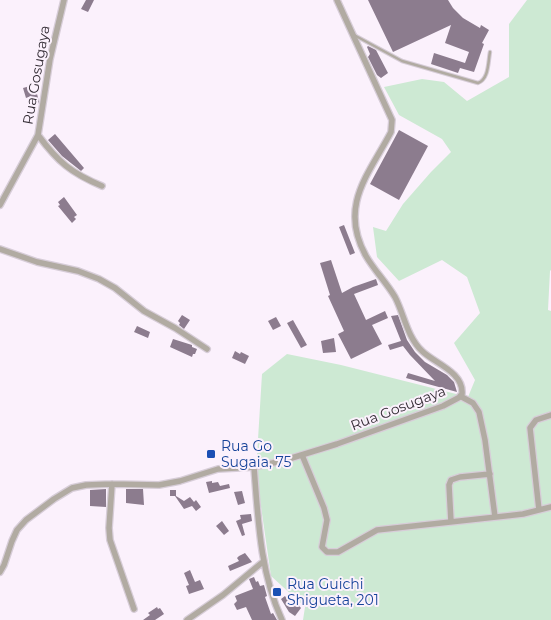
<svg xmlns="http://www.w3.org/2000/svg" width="551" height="620" font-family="Montserrat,sans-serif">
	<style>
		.green { fill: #cde9d3 }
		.building { fill: #8c7c8e }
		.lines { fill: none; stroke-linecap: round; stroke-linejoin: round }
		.service-casing { stroke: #d7cdd8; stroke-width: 4.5 }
		.minor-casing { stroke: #d7cdd8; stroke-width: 8 }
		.service { stroke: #b1aba2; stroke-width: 2.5 }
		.minor { stroke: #b1aba2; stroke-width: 5.5 }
		.transit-dot { fill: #1a4fb4; stroke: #fbf1fc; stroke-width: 2 }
		.labels { text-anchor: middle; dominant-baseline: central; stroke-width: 4; stroke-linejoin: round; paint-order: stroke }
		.street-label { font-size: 14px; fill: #322b33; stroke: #fbf1fc }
		.transit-label { font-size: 14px; fill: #164399; stroke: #fbf1fc; text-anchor: start }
	</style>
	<rect width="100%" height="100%" fill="#fbf1fc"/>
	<path class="green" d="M527,0H551V270L550,271L548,310L551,311V620H303L305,607L271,576L256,472L262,374L287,354L341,365L468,397L475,380L454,343L480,313L467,277L442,260L399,281L377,257L373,227L386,231L403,204L431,172L451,152L442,139L399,115L384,87L422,79L444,82L467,101L509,77V24Z"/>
	<path class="building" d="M86,0H94L88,12L81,9Z
		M368,0H448L453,8L463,18L480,28L481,25L489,30L482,43L484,44L474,72L460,68L458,73L431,64L434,53L465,63L469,52L445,43L451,25L393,52Z
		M368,46L376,50L388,73L381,78L377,75L368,57L370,54L367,47Z
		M30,86L34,95L37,94L39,101L38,104L34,105L31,96L26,98L23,88Z
		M399,130L428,146L399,200L370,184Z
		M55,134L84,168L81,171L62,156L48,140Z
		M64,197L77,215L74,217L76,219L72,223L58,206L60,205L58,202Z
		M344,225L355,253L350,255L339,227Z
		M331,260L342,293L353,287L376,279L378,285L354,294L366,320L385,311L388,318L372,325L382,344L351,359L338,334L344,331L328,296L330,295L320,263Z
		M182,315L190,320L184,329L179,325L180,323L178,321Z
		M398,315L407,340L415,352L425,362L447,375L454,382L457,392L406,378L408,373L435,381L410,355L403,346L390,350L388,345L401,341L391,316Z
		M276,317L281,326L273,330L268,321Z
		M293,320L307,345L301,348L287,323Z
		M137,326L150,332L148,338L134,332Z
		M334,338L336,352L323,353L321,341Z
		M173,339L192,345V347L197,349L195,354H193L192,357L170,347Z
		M235,351L240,354L241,352L249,356L245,364L232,358Z
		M212,481V483L218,482L220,486L229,484L230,488L209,493L206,482Z
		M106,489V507L90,506V490Z
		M126,489H143L144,505L126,503Z
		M170,490H176V496L184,501L190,497L194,502L196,500L201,507L196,511L192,506L184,509L175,496H170Z
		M242,491L245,503L238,505L234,492Z
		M251,514L252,521L242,524L245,535L242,536L236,521L241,519L240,515Z
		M222,521L229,531L224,535L216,526Z
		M245,553L252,562L230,571L228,566L239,561L237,558L239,556Z
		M190,570L195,582L200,580L204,589L189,594L186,586L189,585L184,573Z
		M254,577L256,582L258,581L260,586L264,585L267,596L265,597L271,614L273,613L277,620H252L246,607L237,610L234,604L237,601L235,596L253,589L249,579Z
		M285,596L291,605L295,601L301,608L295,616L289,612L281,599Z
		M157,607L158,609L160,608L164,614L155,620H143L150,615L148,613Z"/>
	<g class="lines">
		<g class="service-casing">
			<path id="service" d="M354,35L402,61L478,83C489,79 488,62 490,52"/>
		</g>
		<g class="minor-casing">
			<path id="minor" d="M38,135C58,162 71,173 102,186
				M0,205L38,135L50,59L64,0
				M0,249L37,262L78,271L99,279L115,288L144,311L175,328L207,349
				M460,396L473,403L479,412L485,440L495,517
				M302,455L324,508L327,520L322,547L327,552H338L377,530L523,514L551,507
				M254,467C258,518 260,573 282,620
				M112,484L109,528L110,540L134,609
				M539,510L530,428L536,420L551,415
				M451,522L449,485L451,480L460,477L490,474
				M0,572L4,565L12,541L17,530L26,520L54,499L72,488L86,485L112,484L159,485L180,481L218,469L254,467L282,461L337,444L443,406L460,397L462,394C464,372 434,363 422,351C407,337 404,314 395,297C386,282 374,270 366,256C338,206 369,174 391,132L392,120L337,0
				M187,620L223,595L264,561"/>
		</g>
		<use href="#service" class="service"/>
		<use href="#minor" class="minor"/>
	</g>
	<g class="transit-dot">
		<rect x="206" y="449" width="10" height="10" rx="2.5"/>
		<rect x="272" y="587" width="10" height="10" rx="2.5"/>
	</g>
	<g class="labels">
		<g class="street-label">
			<text transform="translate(36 75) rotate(-80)">Rua Gosugaya</text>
			<text transform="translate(398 408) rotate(-21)">Rua Gosugaya</text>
		</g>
		<g class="transit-label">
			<text x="221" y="446">Rua Go<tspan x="221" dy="16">Sugaia, 75</tspan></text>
			<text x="287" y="584">Rua Guichi<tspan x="287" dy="16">Shigueta, 201</tspan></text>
		</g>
	</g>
</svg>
